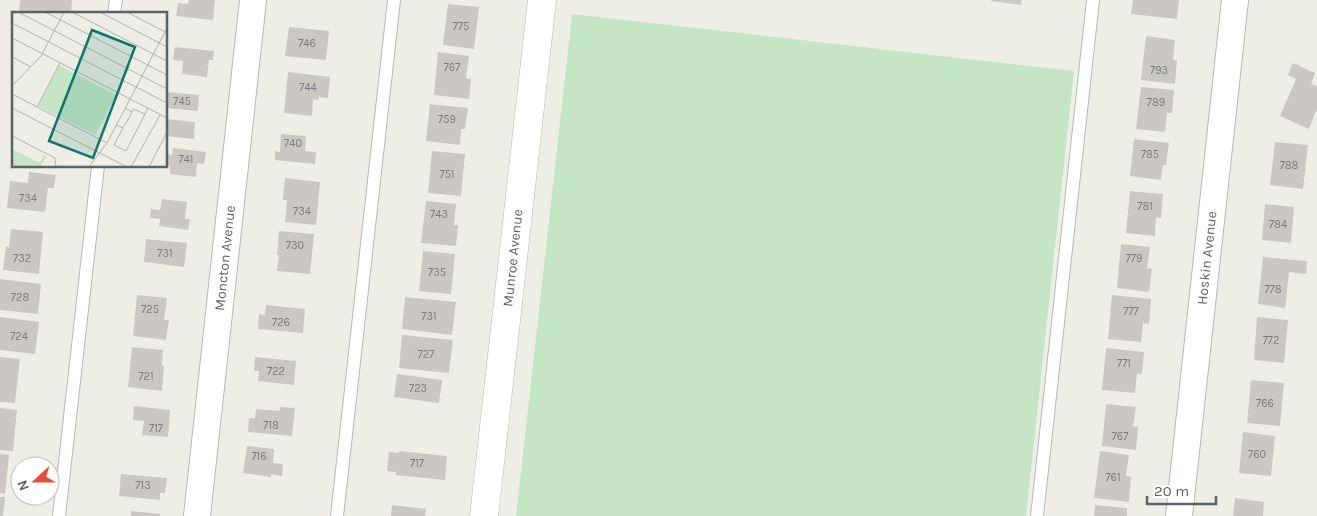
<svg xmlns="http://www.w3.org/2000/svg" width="1317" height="516" font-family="Karla,sans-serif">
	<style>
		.green { fill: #c4e6c5 }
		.building { fill: #cbc8c3 }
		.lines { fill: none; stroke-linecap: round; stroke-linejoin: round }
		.service-casing { stroke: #b6b8bc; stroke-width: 14 }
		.minor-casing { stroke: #b6b8bc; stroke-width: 28 }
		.tertiary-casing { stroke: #b6b8bc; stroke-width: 29 }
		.service { stroke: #fff; stroke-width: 12 }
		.minor { stroke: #fff; stroke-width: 26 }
		.tertiary { stroke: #fff; stroke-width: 28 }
		.labels { text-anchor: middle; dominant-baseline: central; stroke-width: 4; stroke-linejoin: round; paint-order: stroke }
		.number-label { font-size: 11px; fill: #797b7d }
		.street-label { font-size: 14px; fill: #5e6166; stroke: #fff }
		.inset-road { fill: none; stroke: #b1b2af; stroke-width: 1 }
		.view { fill: #0f766e; fill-opacity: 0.15; stroke: #0f766e; stroke-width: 2.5 }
		.inset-edge { fill: none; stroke: #5e6166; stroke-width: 2.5 }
	</style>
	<rect width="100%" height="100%" fill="#efeee6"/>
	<path class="green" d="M572,14L1074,71L1026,516H516Z"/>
	<path class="building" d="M20,0H72L71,14H52L19,11Z
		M189,0H215L213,20L176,16L178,3L188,4Z
		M991,0H1022L1021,5L991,1Z
		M1133,0H1179L1177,19L1131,14Z
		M448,4L479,7L474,49L443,45Z
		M289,27L329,31L326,60L285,56Z
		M1146,36L1175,40L1173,60H1177L1175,84L1141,80Z
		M175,47L214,51L213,60H209L207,77L182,74L183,61L173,60Z
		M438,52L469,56L466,78L471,79L469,99L434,95Z
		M1293,63L1315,73L1311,84L1317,86V109L1309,129L1280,116L1296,79L1288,75Z
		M288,72L330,77L328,98L319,97L318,100L313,99L312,116L284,113Z
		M1141,87L1174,90L1172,113H1167L1165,132L1136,129Z
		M166,92L199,95L198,111L166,108Z
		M430,104L468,108L465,129H461L460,145L426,141Z
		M166,119L195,122L194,139L166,136Z
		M281,134L306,136L305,151L316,152L315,164L275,160V151L280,152Z
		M1134,139L1169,143L1166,165H1163L1161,180L1130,176Z
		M1275,142L1308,145L1303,189L1270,185Z
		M173,148L206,152L204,164L197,163L196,177L170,174V166L166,165V154L172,155Z
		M432,151L465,154L461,196L428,193Z
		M29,172L56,175L54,188H48L45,212L7,208L10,181L28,183Z
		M285,178L320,182L316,225L285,222L287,200H283Z
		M1130,191L1163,194L1161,218L1156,217L1155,236L1126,233Z
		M162,199L187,202L185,219H190L188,230L159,226L160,219L150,218L151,209L160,210Z
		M426,201L456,204L454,225H458L456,246L421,243Z
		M1265,204L1294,207L1291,243L1262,240Z
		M11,229L43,232L39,274L3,270L6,246L9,247Z
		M279,231L314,234L310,274L277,271L279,255H277Z
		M146,239L187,243L184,267L144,262Z
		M1121,244L1150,247L1147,268L1152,269L1149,292L1117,288Z
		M423,251L455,254L451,294L419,291Z
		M1263,257L1307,261L1306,274L1289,272L1285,308L1258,304Z
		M0,279L41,284L38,314L0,310Z
		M137,295L167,298L164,320H169L166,340L133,336Z
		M1112,295L1151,299L1149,324L1143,323L1141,342L1108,339Z
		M405,297L456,302L452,335L402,329Z
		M266,305L305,309L303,333L258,329L259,314L265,315Z
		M0,317L39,322L35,354L0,350Z
		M1257,317L1288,320L1284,363L1254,360Z
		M402,335L453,340L449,373L399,368Z
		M132,347L163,350L162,365L164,366L162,391L128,387Z
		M1106,348L1144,352L1142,374H1137L1135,393L1102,390Z
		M0,357L20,359L15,403L0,402Z
		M255,357L296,361L294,385L258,381L259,371H254Z
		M397,374L442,380L439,403L394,397Z
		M1251,380L1284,383L1280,426L1247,423Z
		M1106,404L1136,407L1133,426L1138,427L1136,450L1102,446Z
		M134,406L170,410L168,437L142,435L144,421L133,420Z
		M280,407L295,408L292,436L248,432L249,418H255L256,409L280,411Z
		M0,408L17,410L13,451L0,450Z
		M1243,432L1275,436L1271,476L1239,473Z
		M247,446L274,449L273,463L283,464L282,476L271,474V477L243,473Z
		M399,451L447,456L445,480L396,475V472L387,471L389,452L399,453Z
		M1100,451L1129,455L1126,476L1131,477L1129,502L1094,498Z
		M0,454L9,455L5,494L0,493Z
		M121,474L167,478L165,493H160V500L119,496Z
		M0,497H5L3,516H0Z
		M1235,498L1264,502L1263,516H1233Z
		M392,505L426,509L425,516H391Z
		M1095,505L1127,508V516H1094Z
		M131,511L160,514V516H131Z"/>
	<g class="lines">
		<g class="service-casing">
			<path id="service" d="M114,14L116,0
				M59,516L98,166
				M337,516L394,0
				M1037,516L1093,0"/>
		</g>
		<g class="minor-casing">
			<path id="minor" d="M197,516L253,0
				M1179,516L1235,0"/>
		</g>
		<g class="tertiary-casing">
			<path id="tertiary" d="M484,516L542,0"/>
		</g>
		<use href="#service" class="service"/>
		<use href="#minor" class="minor"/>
		<use href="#tertiary" class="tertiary"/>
	</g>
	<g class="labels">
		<g class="number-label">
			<text x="461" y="26">775</text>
			<text x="307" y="43">746</text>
			<text x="452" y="67">767</text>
			<text x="1159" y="70">793</text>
			<text x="308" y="87">744</text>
			<text x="182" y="101">745</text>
			<text x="1156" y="102">789</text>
			<text x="447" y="119">759</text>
			<text x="293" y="143">740</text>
			<text x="1150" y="154">785</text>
			<text x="186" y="159">741</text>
			<text x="1289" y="165">788</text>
			<text x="447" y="174">751</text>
			<text x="28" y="198">734</text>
			<text x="1145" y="206">781</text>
			<text x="302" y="211">734</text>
			<text x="439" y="214">743</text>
			<text x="1278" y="224">784</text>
			<text x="295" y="245">730</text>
			<text x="165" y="253">731</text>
			<text x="22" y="258">732</text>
			<text x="1134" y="258">779</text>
			<text x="437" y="272">735</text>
			<text x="1273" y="289">778</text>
			<text x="20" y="297">728</text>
			<text x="150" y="309">725</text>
			<text x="1131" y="311">777</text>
			<text x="429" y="316">731</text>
			<text x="281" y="322">726</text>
			<text x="19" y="336">724</text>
			<text x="1271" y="340">772</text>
			<text x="426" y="354">727</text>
			<text x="1124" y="363">771</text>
			<text x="276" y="371">722</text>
			<text x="146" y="376">721</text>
			<text x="418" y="388">723</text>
			<text x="1265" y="403">766</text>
			<text x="271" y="425">718</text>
			<text x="156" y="428">717</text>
			<text x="1120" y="436">767</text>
			<text x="1257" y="454">760</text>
			<text x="259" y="456">716</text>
			<text x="417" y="463">717</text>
			<text x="1113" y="477">761</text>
			<text x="143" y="485">713</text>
		</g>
		<g class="street-label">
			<text transform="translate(225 258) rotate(-84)">Moncton Avenue</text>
			<text transform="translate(513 258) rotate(-84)">Munroe Avenue</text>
			<text transform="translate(1207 258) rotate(-84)">Hoskin Avenue</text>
		</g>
	</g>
	<g transform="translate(12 12)">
		<rect width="155" height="155" fill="#efeee6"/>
		<path d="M47,53L104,83L83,123L26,94ZM0,137L28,151L32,143L35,144L28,155H0Z" fill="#c4e6c5"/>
		<path class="inset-road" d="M6,0L155,77M33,0L155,63M60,0L155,49M88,0L155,35M115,0L155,21M0,11L155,91M0,26L155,106M0,45L19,55M0,74L29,44L52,0M0,82L95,131M25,95L48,51M0,96L115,155M120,100L121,97L133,102M104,113L111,116L117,106L120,100L113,96M111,116L102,133L114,139L136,96M0,124L43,146L44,155M77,155L95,131L155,16M119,155L148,103M137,155L155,120"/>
		<path class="view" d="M80,18L123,35L81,146L37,129Z"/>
		<rect width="155" height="155" class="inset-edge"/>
	</g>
	<g transform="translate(35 481) rotate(249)"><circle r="24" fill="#ffffff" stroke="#bfc0c2"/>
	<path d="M0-4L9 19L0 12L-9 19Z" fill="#e34d39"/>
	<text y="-8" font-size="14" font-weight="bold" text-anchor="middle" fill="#5e6166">N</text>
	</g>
	<path d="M1147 496v8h69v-8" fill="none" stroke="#5e6166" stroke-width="2.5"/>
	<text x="1154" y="496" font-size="15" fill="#5e6166" stroke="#ffffff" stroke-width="4" paint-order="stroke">20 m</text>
</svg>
